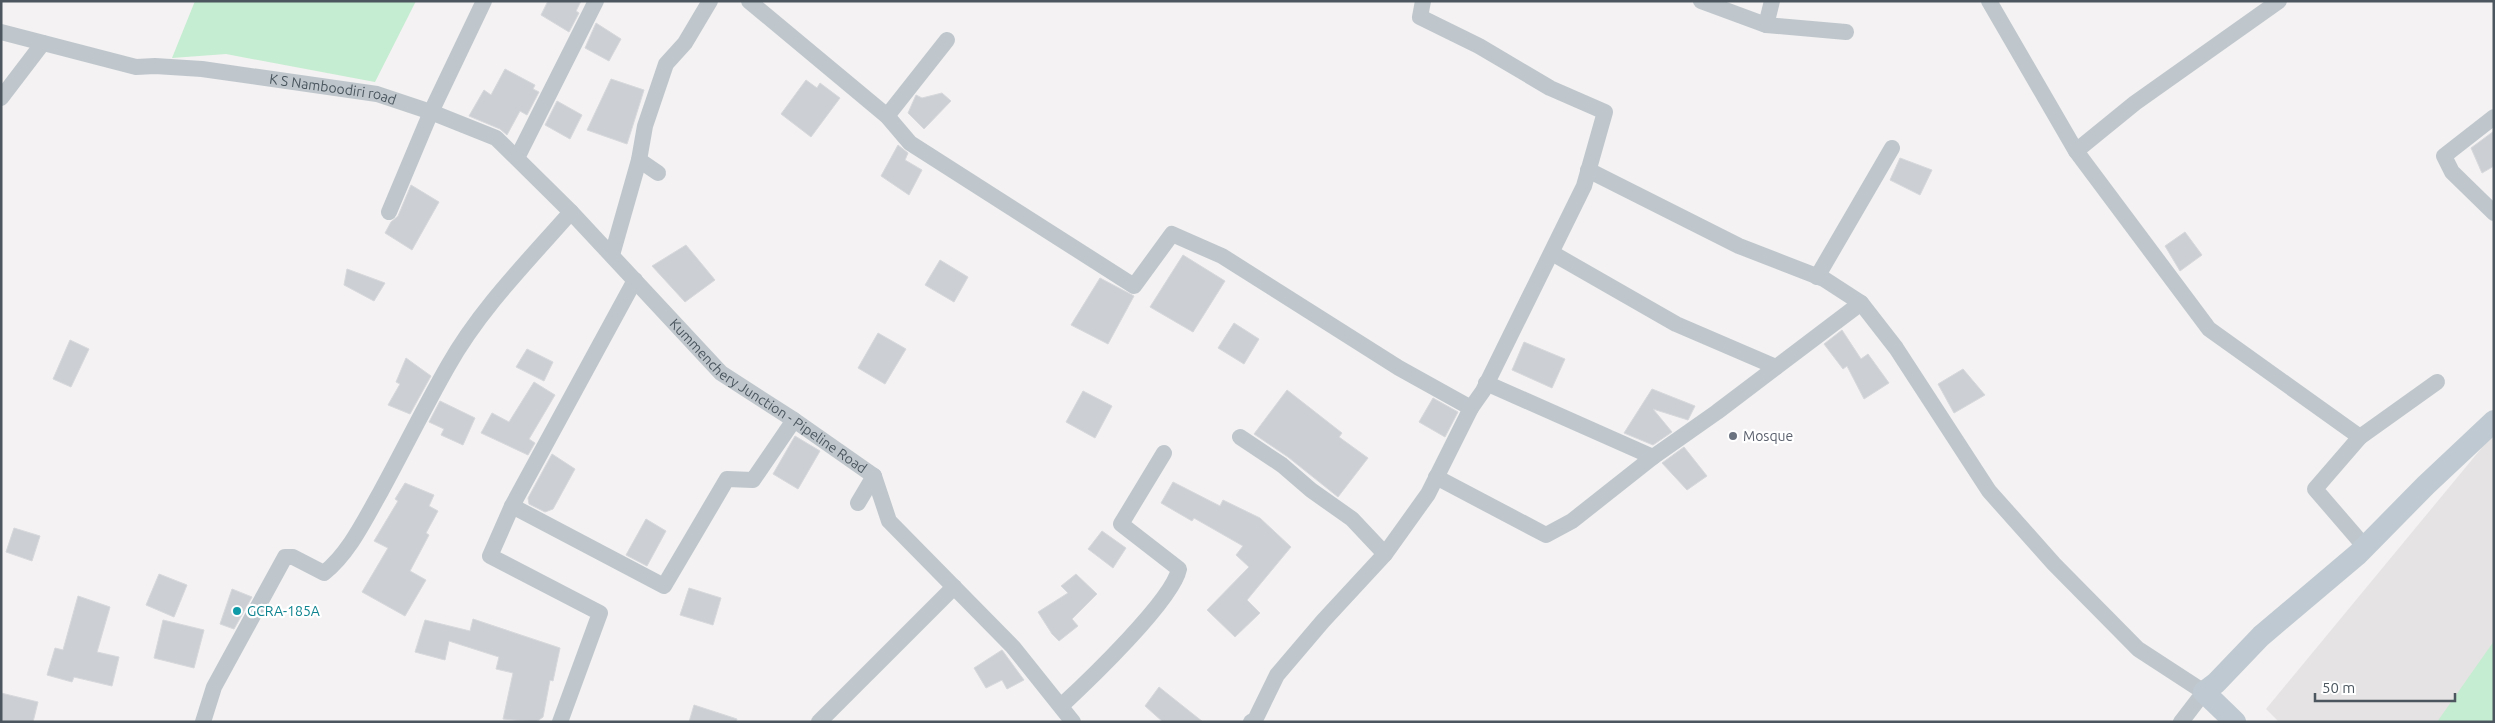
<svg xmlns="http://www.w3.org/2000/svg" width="2495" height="723" font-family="Ubuntu,sans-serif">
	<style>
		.education { fill: #e5e3e3 }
		.green { fill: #c5edd1 }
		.building { fill: #cccfd3; stroke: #d6d8dc }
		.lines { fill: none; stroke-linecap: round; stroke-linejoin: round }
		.street { stroke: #bfc7cd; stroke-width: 16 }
		.secondary { stroke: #bfc9d1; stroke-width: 22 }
		.worship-dot { fill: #6b7280; stroke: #fff; stroke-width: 2 }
		.culture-dot { fill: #0f9aa8; stroke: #fff; stroke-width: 2 }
		.labels { text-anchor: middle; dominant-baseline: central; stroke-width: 4.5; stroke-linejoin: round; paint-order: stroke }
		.street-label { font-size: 14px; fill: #4b565e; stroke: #fff }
		.worship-label { font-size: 14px; fill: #5b616d; stroke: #fff; text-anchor: start }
		.culture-label { font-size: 14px; fill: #0d838f; stroke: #fff; text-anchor: start }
	</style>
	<rect width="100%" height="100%" fill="#f4f2f2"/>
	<path class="education" d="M2494,433V722H2279L2266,709Z"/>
	<path class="green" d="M195,1H416L375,82L226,54L172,58Z
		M2494,641V722H2437Z"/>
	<path class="building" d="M548,1H581L576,11L579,13L569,32L541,15Z
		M596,23L621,39L609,61L585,48Z
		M505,69L535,85L533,89L539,92L527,115L520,111L507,135L500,129L469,116L484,90L491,95Z
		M611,79L644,90L627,144L587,130Z
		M806,80L817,88L820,83L840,98L811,137L781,114Z
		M942,93L951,101L924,129L908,113L916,95L922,98Z
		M557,101L582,115L570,139L545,125Z
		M2494,131V166L2482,173L2471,148Z
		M898,145L908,153L905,160L922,170L909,195L881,176Z
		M1900,158L1932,170L1920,195L1890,180Z
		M411,185L439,202L412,250L385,233L391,222L398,216Z
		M2185,232L2202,255L2180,271L2165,246Z
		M686,245L715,280L685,302L652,266Z
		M1183,255L1225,281L1193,332L1150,307Z
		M940,260L968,277L954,302L925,285Z
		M347,269L385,283L374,301L344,285Z
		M1100,278L1134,296L1108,344L1071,325Z
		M1234,323L1259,339L1244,364L1218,348Z
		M1842,330L1861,359L1868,354L1889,383L1864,399L1847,366L1843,369L1824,344Z
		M878,333L906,349L885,384L858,368Z
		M70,340L89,349L71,387L53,379Z
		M1524,342L1565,359L1552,388L1512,370Z
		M527,349L553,362L544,381L516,367Z
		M406,358L431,376L410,414L388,405L400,384L396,382Z
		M1963,369L1985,395L1954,413L1938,384Z
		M534,382L555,395L529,439L535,443L528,455L481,433L492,413L509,422Z
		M1652,389L1695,406L1688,420L1653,409L1672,432L1653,445L1624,433Z
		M1287,390L1342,433L1339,437L1368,458L1338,497L1288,457L1254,434Z
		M1083,391L1112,406L1095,438L1066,422Z
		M1433,398L1458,412L1445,437L1419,422Z
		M440,401L475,418L463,445L441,435L444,429L429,422Z
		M795,436L820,451L798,489L773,474Z
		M1684,447L1707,476L1687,490L1662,463Z
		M552,454L575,469L553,509L545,512L529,504L528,498Z
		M1173,482L1220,506L1223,500L1260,518L1291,547L1247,600L1260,613L1235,637L1207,610L1249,567L1236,555L1243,546L1194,518L1192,521L1161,503Z
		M405,483L434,495L429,506L438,511L426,533L429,535L410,571L426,580L405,616L362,592L388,548L374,541L398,501L395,499Z
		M646,519L666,531L647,566L626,555Z
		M14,528L40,536L32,561L6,552Z
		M1102,531L1126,548L1113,568L1088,549Z
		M159,574L187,585L174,617L146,605Z
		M1076,574L1097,594L1072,619L1078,626L1059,641L1052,634L1038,612L1068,593L1061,586Z
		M689,588L721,598L713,625L680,615Z
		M232,589L252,597L234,629L220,624Z
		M78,596L110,607L97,652L119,657L112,686L74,677L72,682L47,675L55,648L63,650Z
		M473,619L560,648L553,681L550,680L543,717L536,722L503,719L513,673L496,669L499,657L449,641L445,660L415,652L425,620L470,631Z
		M163,620L204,630L194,668L154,658Z
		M1002,650L1024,680L1007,689L1002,680L986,688L974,668Z
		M1159,687L1203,722H1163L1145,706Z
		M1,693L38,702L33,722H1Z
		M694,705L737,719L736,722H689Z"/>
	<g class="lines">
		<g class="street">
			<path d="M749,1L887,116L910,143L1134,286L1172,234L1222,256L1399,368L1471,408"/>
			<path d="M1701,1L1766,25L1846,32"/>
			<path d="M1989,1L2076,151"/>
			<path d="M2279,1L2135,103L2076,151L2209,329L2360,437L2315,489L2365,547"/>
			<path d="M1766,25L1772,1"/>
			<path id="s1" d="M1,32L136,67L155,66L202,69L377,94L431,112L496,138L571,212L721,373L794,420L874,476L889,521L1013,647L1073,722"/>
			<path d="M1,98L43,43"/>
			<path d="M887,116L947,40"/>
			<path d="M2494,117L2444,156L2452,172L2494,213"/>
			<path d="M517,158L596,1"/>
			<path d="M639,160L658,173"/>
			<path d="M1588,170L1739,246L1824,279L1861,303L1896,348L1989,491L2054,564L2138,649L2204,692L2181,722"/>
			<path d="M389,212L431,112L484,1"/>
			<path d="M1552,253L1676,324L1776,367"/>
			<path d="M612,255L639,160L645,126L666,64L685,43L710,1"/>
			<path d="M1817,277L1892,148"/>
			<path d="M1486,383L1653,457"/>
			<path d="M1240,437L1282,465L1311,490L1352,519L1385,554"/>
			<path d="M2360,437L2437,382"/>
			<path d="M1436,477L1546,535L1572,521L1653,457L1717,412L1861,303"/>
			<path d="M858,503L874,476"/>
			<path d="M512,506L664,586L727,479L753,480L794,420"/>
			<path d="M1061,706C1087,682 1173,600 1179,569L1121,524L1164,453"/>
			<path d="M203,722L214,687L285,557H293L324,573C349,553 364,521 380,493C403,451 424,408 448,366C480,309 528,261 571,212"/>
			<path d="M560,722L600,613L490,556L512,506L635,280"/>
			<path d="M819,722L954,587"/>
			<path d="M1251,722L1255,720L1277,675L1323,621L1385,554L1428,494L1471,408L1483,391L1584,186L1605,112L1550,88L1479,46L1420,17L1423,1"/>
		</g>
		<path class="secondary" d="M2235,722L2204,692L2216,683L2261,636L2358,554L2426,485L2494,421"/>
	</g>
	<circle class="worship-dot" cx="1733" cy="436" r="5"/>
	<circle class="culture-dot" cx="237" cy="611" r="5"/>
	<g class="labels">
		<g class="street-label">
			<text stroke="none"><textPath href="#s1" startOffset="338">K S Namboodiri road</textPath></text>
			<text stroke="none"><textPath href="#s1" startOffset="886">Kummenchery Junction - Pipeline Road</textPath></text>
		</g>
		<g class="worship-label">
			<text x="1743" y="436">Mosque</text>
		</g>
		<g class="culture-label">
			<text x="247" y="611">GCRA-185A</text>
		</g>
	</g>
	<rect width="2495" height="723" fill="none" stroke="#4b565e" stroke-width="5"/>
	<path d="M2315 693v8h140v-8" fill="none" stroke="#4b565e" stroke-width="2.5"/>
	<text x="2322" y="693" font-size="15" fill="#4b565e" stroke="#ffffff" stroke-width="4" paint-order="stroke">50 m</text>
</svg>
